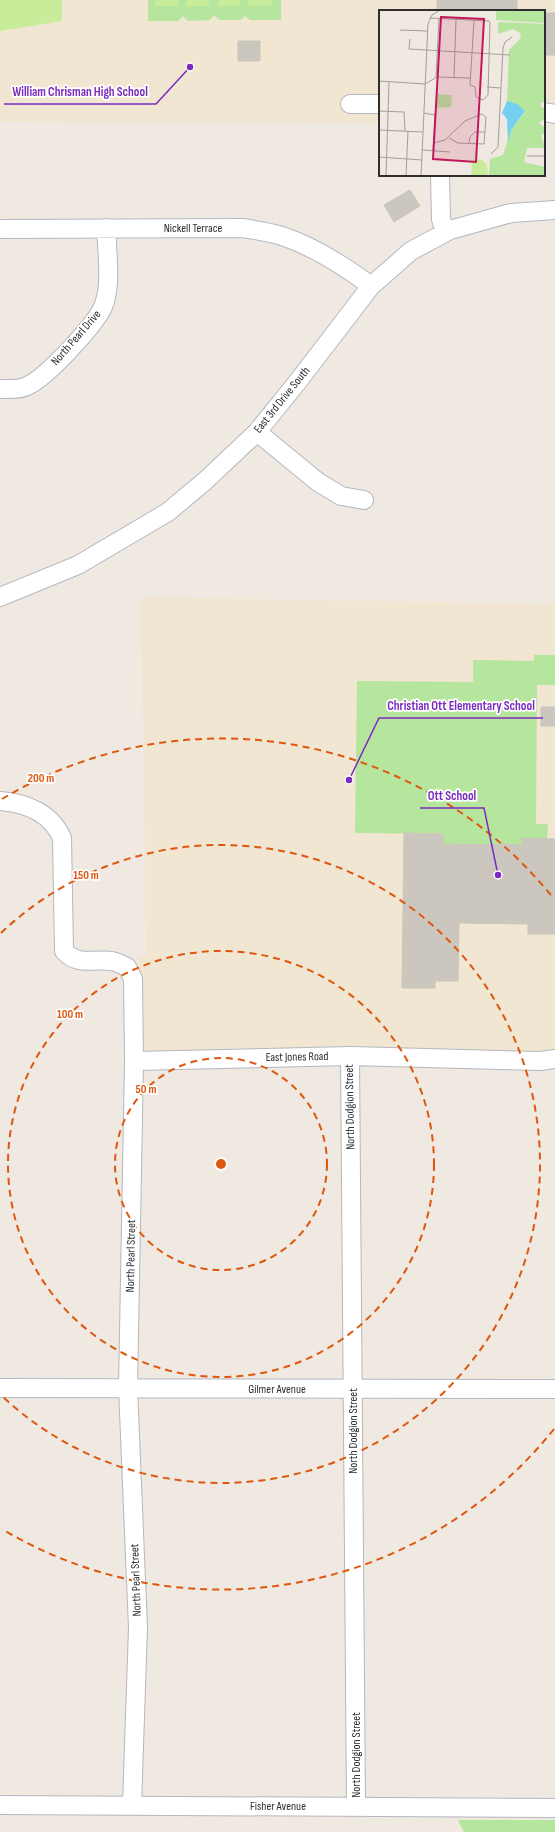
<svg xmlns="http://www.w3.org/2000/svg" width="555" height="1832" font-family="'Sofia Sans Condensed',sans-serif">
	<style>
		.education { fill: #f0e6d1 }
		.green { fill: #b6e59e }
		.pitch { fill: #c9ec9a }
		.building { fill: #cbc7bf; stroke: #cbc5ba }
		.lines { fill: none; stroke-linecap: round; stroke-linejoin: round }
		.minor-casing { stroke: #b4b7c1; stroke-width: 20 }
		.minor { stroke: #fff; stroke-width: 18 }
		.ring { fill: none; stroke: #df570e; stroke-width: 2; stroke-dasharray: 7 5 }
		.labels { text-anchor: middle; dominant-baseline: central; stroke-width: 3.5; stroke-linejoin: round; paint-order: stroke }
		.street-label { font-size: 12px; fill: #2e2e2e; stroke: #fff }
		.inset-road { fill: none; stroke: #a29e99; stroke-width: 1 }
		.view { fill: #c2185b; fill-opacity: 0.15; stroke: #c2185b; stroke-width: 2 }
		.inset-edge { fill: none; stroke: #2e2e2e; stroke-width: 2 }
		.centre { fill: #df570e; stroke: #fff; stroke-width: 2 }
		.ring-label { font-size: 12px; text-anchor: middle; font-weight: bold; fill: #df570e; stroke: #fff; stroke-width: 3.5; stroke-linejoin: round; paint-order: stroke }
		.leader { fill: none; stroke: #7b2cbf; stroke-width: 1.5 }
		.callout-dot { fill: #7b2cbf; stroke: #fff; stroke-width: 1.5 }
		.callout-label { font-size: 13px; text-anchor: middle; font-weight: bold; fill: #7b2cbf; stroke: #fff; stroke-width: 3.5; stroke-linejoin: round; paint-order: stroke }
	</style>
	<rect width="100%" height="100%" fill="#efe9e1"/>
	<path class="education" d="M0,0H555V123H544V11H380V123L0,122Z
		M141,597L555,604V1052L551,1054L151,1052L141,1046L138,1034L139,956H146Z"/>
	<path class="green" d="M148,0H281V20H250L245,16L241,20H219L214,15L210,20L188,21L183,16L178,21H148Z
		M534,655H555V685H537L536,824H548L547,839L522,838V845L443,844V834L355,833L357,681L473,682V660L534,661Z
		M458,1820H555V1832H464Z"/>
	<path class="pitch" d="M0,0H62V21L0,31Z
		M155,0H178V6H155Z
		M186,0H209V6H186Z
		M218,0H240V5L218,6Z
		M248,0H271L272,5L248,6Z"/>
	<path class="building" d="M437,0H517V11H437Z
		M544,13H555V55H544Z
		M238,41H260V61H238Z
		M410,190L420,206L394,222L384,205Z
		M541,707H555V726H541Z
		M404,833L443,834V844L522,845V838L555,839V934H528V924L459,923L458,981H435V988H402Z"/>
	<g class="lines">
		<g class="minor-casing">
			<path id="minor" d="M350,104H380
				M544,112L555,114
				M440,175L441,219L445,232
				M0,229L243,228C256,230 269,232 282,236C315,247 343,265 371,286
				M0,389C8,389 20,390 27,386C46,378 94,326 103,307C112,286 107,251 106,228
				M257,432L318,482L341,496L364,500
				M0,597L78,565L168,512L205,481L257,432L299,380L371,286L411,251L450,230L511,213L555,210
				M0,801C26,803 51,813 62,838L64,951C78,967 94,958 112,961C117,962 123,965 127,967L133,979L134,1061L128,1388L138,1628L132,1805
				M350,1056L356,1806
				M134,1061L350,1056L540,1061L555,1059
				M0,1388L555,1389
				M0,1805L555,1808"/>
		</g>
		<use href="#minor" class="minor"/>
	</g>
	<g class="ring">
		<circle cx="221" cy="1164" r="106"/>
		<circle cx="221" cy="1164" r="213"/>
		<path d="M1 933A319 319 0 1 1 1 1395"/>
		<path d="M554 1429A426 426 0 0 1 2 1529M2 799A426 426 0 0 1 554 899"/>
	</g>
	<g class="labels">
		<g class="street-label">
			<text x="193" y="228">Nickell Terrace</text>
			<text transform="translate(76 338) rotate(-49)">North Pearl Drive</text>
			<text transform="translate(282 400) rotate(-51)">East 3rd Drive South</text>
			<text transform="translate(297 1057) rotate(-1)">East Jones Road</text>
			<text transform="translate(350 1107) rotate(-91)">North Dodgion Street</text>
			<text transform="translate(131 1256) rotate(-89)">North Pearl Street</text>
			<text x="277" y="1389">Gilmer Avenue</text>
			<text transform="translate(353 1431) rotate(-90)">North Dodgion Street</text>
			<text transform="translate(136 1580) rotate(-92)">North Pearl Street</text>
			<text transform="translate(356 1755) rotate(-90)">North Dodgion Street</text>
			<text x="278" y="1806">Fisher Avenue</text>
		</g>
	</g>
	<g transform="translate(379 10)">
		<rect width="166" height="166" fill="#efe9e1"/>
		<path d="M117,0H166V13L117,10ZM121,12L166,14V92H162V97L166,98V111L164,110L160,113L166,118V123L162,125L166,138H148L145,152L166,157V166H110L111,149L124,145L132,120L145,103L128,91L130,40L142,28L141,23L134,19L119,24V13ZM58,84L73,85L72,97L56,98Z" fill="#b6e59e"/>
		<path d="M102,149L108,155L109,165L92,166L93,150Z" fill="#c9ec9a"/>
		<path d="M128,91L138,94L146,101L132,120L129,133L128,109L123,103Z" fill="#75cff0"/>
		<path class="inset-road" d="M51,8L110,11L111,12L109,85L104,90L97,87L96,77L91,75L95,10M21,20L48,21M31,29L30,39L131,45M57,67L60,8M75,68L77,9M0,71L46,74L58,67L91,68M108,77L122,78M0,101L25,102L26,121M45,103L56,105L54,140M0,120L44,122M70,128L79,133L105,134M54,133L66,130L86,111L103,104L107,107L105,134M90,133L91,127L96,122H106M44,140L71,142M112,144L119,137L124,38L126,32L133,27M148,146H166M0,147L43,150M7,166L10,72M27,166L29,121M42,166L49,14L53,5L61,0"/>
		<path class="view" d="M62,7L105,9L97,152L54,149Z"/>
		<rect width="166" height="166" class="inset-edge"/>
	</g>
	<circle cx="221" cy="1164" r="6" class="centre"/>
	<g class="ring-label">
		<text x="41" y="782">200 m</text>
		<text x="86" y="879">150 m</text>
		<text x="70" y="1018">100 m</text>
		<text x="146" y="1093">50 m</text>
	</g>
	<path class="leader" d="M190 67L156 104H4M349 780L379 718H543M498 875L484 808H420"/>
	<g class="callout-dot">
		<circle cx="190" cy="67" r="4"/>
		<circle cx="349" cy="780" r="4"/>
		<circle cx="498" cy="875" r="4"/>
	</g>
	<g class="callout-label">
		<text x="80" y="96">William Chrisman High School</text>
		<text x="461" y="710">Christian Ott Elementary School</text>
		<text x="452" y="800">Ott School</text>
	</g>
</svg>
